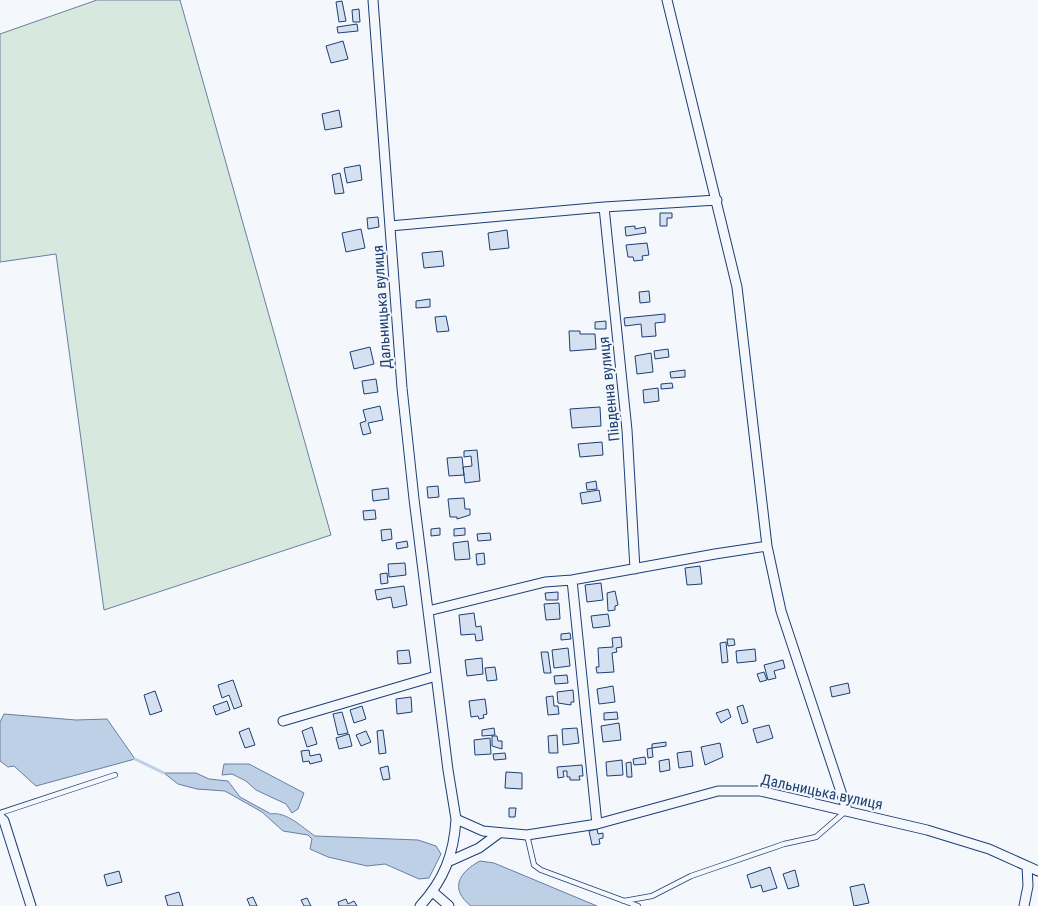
<svg xmlns="http://www.w3.org/2000/svg" width="1038" height="906" font-family="'Roboto Condensed',sans-serif">
	<style>
		.green { fill: #d7e8df; stroke: #687fa3 }
		.water { fill: #bed0e5; stroke: #687fa3 }
		.lines { fill: none; stroke-linecap: round; stroke-linejoin: round }
		.stream { stroke: #bed0e5; stroke-width: 3 }
		.building { fill: #d5e0f0; stroke: #1d3f73 }
		.lane-casing { stroke: #1d3f73; stroke-width: 6 }
		.street-casing { stroke: #1d3f73; stroke-width: 11 }
		.lane { stroke: #f4f7fb; stroke-width: 4.5 }
		.street { stroke: #f4f7fb; stroke-width: 9 }
		.labels { text-anchor: middle; dominant-baseline: central; stroke-width: 4; stroke-linejoin: round; paint-order: stroke }
		.street-label { font-size: 15px; fill: #1d3f73; stroke: #f4f7fb }
	</style>
	<rect width="100%" height="100%" fill="#f4f7fb"/>
	<path class="green" d="M97,0H180L331,535L104,610L56,254L0,262V34Z"/>
	<path class="water" d="M4,714L76,720L107,719L135,759L36,786L14,766L8,767L0,761V722Z
		M224,764H249L304,793L298,809L292,813L286,804L256,790L246,781L232,774L222,775Z
		M164,773H196L209,779L228,781L240,797L271,814C286,811 303,828 315,836L418,840L436,846L441,854L429,878L419,879L385,864L367,866L328,857L310,849L312,839L308,835L283,831L262,812L225,791L197,789L178,784Z
		M480,861L494,863L597,906H471C449,889 459,872 480,861Z"/>
	<g class="lines">
		<path class="stream" d="M135,759L164,773"/>
	</g>
	<path class="building" d="M342,1L346,21L339,22L336,2Z
		M359,9L360,22H353L352,10Z
		M357,24L358,31L338,33L337,27Z
		M343,41L348,59L331,63L326,46Z
		M339,110L342,127L325,130L322,114Z
		M360,165L362,180L347,183L344,168Z
		M340,173L344,193L335,194L332,175Z
		M660,213H672V218H667V226H660Z
		M378,217L379,227L368,229L367,218Z
		M635,226V229L645,227L646,233L626,236L625,227Z
		M361,229L365,248L346,252L342,233Z
		M507,230L509,248L490,250L488,233Z
		M647,243L649,255L642,256L643,260L634,261L633,257H628L626,245Z
		M442,251L444,266L424,268L422,253Z
		M649,291L650,302L640,303L639,292Z
		M430,299V307L416,308V301Z
		M665,314V322L655,323L656,336L642,337L641,324L625,326L624,318Z
		M446,316L449,331L437,332L435,317Z
		M606,321V329H595V322Z
		M569,331H580V334H595L596,349L570,351Z
		M370,347L374,364L354,369L350,352Z
		M668,349L669,357L655,359L654,351Z
		M651,353L653,372L637,374L635,356Z
		M685,370V377L671,378L670,372Z
		M376,379L378,392L364,394L362,381Z
		M672,383L673,388L661,389V384Z
		M658,388L659,401L644,403L643,390Z
		M380,406L383,420L368,423L371,433L363,435L360,423L366,421L363,410Z
		M600,407L601,426L572,428L570,409Z
		M602,442L603,455L580,457L578,444Z
		M477,450L480,481L465,483L463,467L472,466L471,456L464,457V451Z
		M462,457L464,475L449,476L447,458Z
		M596,481L597,489L587,490L586,483Z
		M438,486L439,497L428,498L427,487Z
		M388,488L389,499L373,501L372,490Z
		M599,490L601,501L582,504L580,493Z
		M464,498L465,509H470V515L457,519V517H450L448,499Z
		M375,510L376,519L364,520L363,511Z
		M440,528V535L431,536V529Z
		M465,528V535L454,536V529Z
		M391,529L392,539L382,541L381,530Z
		M490,533L491,540L478,541L477,534Z
		M407,541L408,547L397,549L396,543Z
		M468,541L470,559L455,560L453,543Z
		M484,553L485,564L477,565L476,554Z
		M405,563L406,575L389,577L388,564Z
		M700,566L702,584L687,585L685,568Z
		M387,573L388,583L381,584L380,574Z
		M601,583L603,600L587,602L585,585Z
		M404,586L407,605L393,608L391,597L377,600L375,590Z
		M615,591L618,605L615,606V610L608,611L607,593Z
		M558,592V600H546L545,593Z
		M559,603L560,619L546,620L544,604Z
		M474,613L476,627L481,626L483,640L476,641L475,634L461,635L459,615Z
		M608,614L610,626L593,628L591,616Z
		M570,633L571,639L561,640V634Z
		M621,637L622,647L616,648L617,652L612,653L614,672L597,673L596,667H599L598,648L613,647L612,638Z
		M727,639H734L735,645L728,646Z
		M726,642L728,662L722,663L720,643Z
		M568,648L570,666L554,668L552,650Z
		M755,649L756,661L737,663L736,651Z
		M409,650L411,663L398,664L397,651Z
		M541,652H548L551,673H544Z
		M482,658L483,674L467,676L465,660Z
		M783,660L785,668L774,671L776,678L768,680L764,665Z
		M495,667L497,680L487,681L485,668Z
		M764,672L767,680L760,682L757,674Z
		M567,675L568,683L555,684L554,676Z
		M233,680L242,706L234,709L229,695L222,698L218,685Z
		M848,683L850,693L832,697L830,687Z
		M613,686L615,702L599,704L597,689Z
		M573,690L574,702H571V705L558,703L557,692Z
		M155,691L162,711L150,715L144,695Z
		M553,696L554,706H558L559,714L548,715L546,697Z
		M411,697L412,712L397,714L396,699Z
		M485,699L487,714L483,715L484,718L479,719L478,716L471,717L469,701Z
		M227,701L230,710L216,715L213,706Z
		M743,705L748,722L742,724L737,707Z
		M362,706L366,719L354,723L350,710Z
		M728,709L731,717L721,723L716,713Z
		M342,712L348,733L338,735L333,714Z
		M617,712L618,719L604,720V713Z
		M619,723L621,740L603,742L601,726Z
		M769,725L773,738L757,743L753,729Z
		M312,727L317,744L307,747L302,731Z
		M249,728L255,745L245,748L239,732Z
		M494,728L495,735L482,736V730Z
		M577,728L579,743L563,745L562,729Z
		M383,730L386,753L379,754L377,731Z
		M366,731L371,742L361,746L356,735Z
		M349,734L352,746L339,749L336,738Z
		M557,735L558,753H549L548,736Z
		M492,736H497L498,741H502V749L492,746Z
		M490,738L491,754L475,755L474,740Z
		M666,742V746L652,748V744Z
		M720,743L723,757L705,765L701,747Z
		M652,748L653,757L648,758L647,749Z
		M309,750L310,756L320,754L322,761L310,764L309,761L303,762L301,751Z
		M691,751L693,766L679,768L677,753Z
		M505,753L506,759L494,760L493,754Z
		M645,757L646,764L634,765L633,759Z
		M669,759L670,770L660,772L659,761Z
		M622,760L623,775L607,776L606,762Z
		M631,762L632,777H627L626,763Z
		M582,765L583,776H579L580,780H570V777H567V771H563L564,777L558,778L557,767Z
		M388,766L390,779L383,780L380,768Z
		M506,772L522,773V789L505,788Z
		M509,808H516L515,817H509Z
		M597,829L598,834L603,833V838L599,839L600,844L592,845L589,831Z
		M770,867L777,888L763,892L761,885L751,888L747,875Z
		M795,870L799,886L788,889L783,874Z
		M119,871L122,882L107,886L104,875Z
		M864,884L869,903L854,906L850,887Z
		M179,892L183,906H168L165,896Z
		M253,897L257,906H250L247,899Z
		M307,898L311,906H304L301,900Z
		M346,899L348,904L354,901L357,906H339L338,902Z"/>
	<g class="lines">
		<g class="lane-casing">
			<path id="lane" d="M0,813L115,775
				M527,835L534,865L541,870L638,906
				M624,901L652,896L691,876L784,844L816,837L846,811"/>
		</g>
		<g class="street-casing">
			<path id="street" d="M373,0L402,388L414,499L448,770L456,819L483,831L527,835L597,824L718,791H760L927,830L989,849L1038,871
				M667,0L737,287L767,546L781,611L847,810
				M604,207L627,430L635,569
				M390,226L604,207L717,200
				M572,580L597,824
				M428,611L545,582L572,580L715,554L767,546
				M283,721L436,676
				M0,817L4,821L31,906
				M450,861L479,848L498,834
				M433,892L449,906
				M420,906C444,880 454,854 456,819
				M1024,906L1028,886L1027,866"/>
		</g>
		<use href="#lane" class="lane"/>
		<use href="#street" class="street"/>
	</g>
	<g class="labels">
		<g class="street-label">
			<text transform="translate(382 307) rotate(-94)">Дальницька вулиця</text>
			<text transform="translate(609 389) rotate(-96)">Південна вулиця</text>
			<text transform="translate(822 792) rotate(12)">Дальницька вулиця</text>
		</g>
	</g>
</svg>
